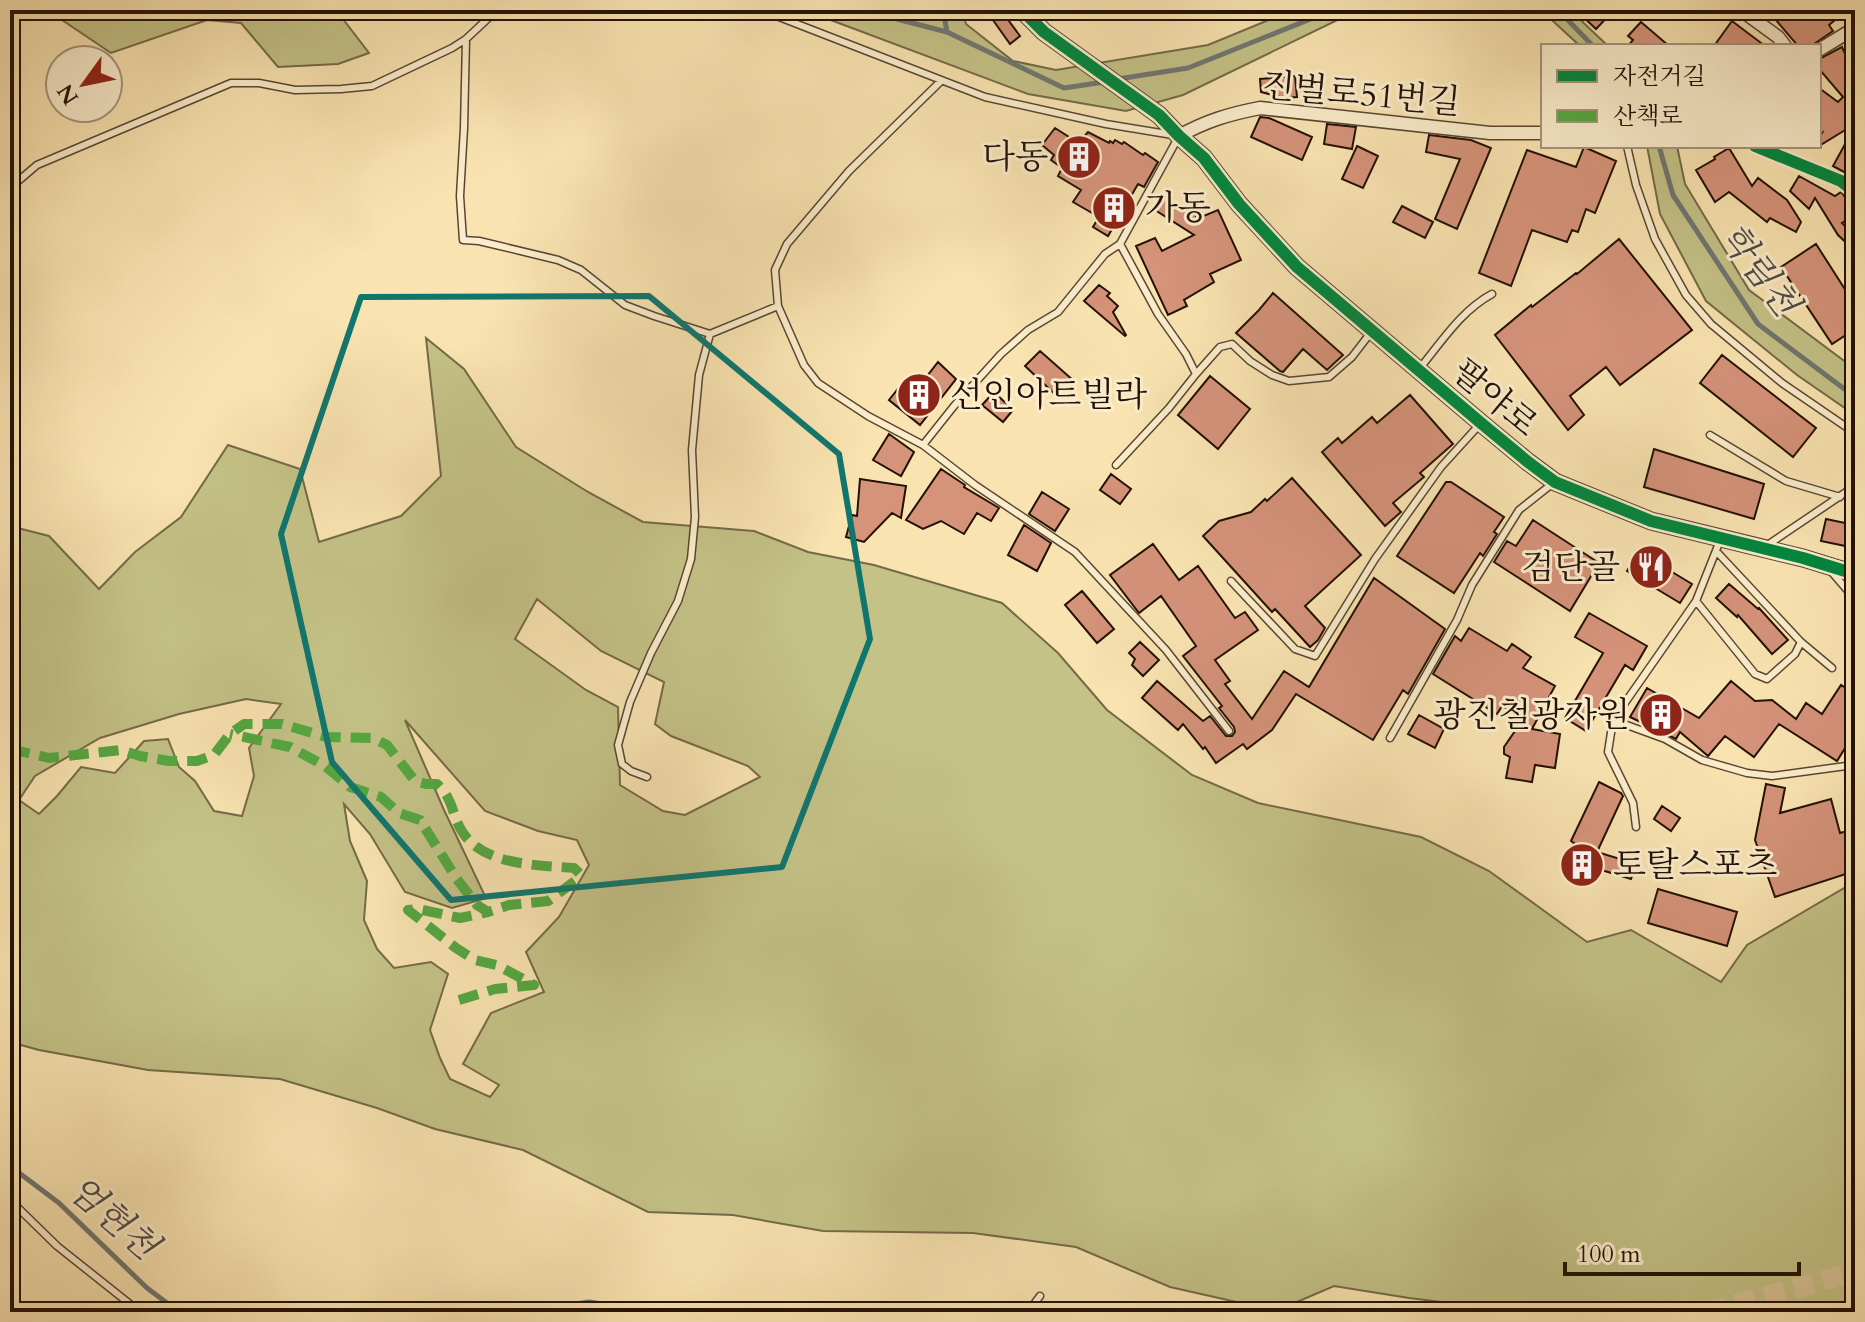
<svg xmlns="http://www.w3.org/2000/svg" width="1865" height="1322" font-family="Cardo,'Noto Serif KR',serif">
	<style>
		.green { fill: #c4c287; stroke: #746a47; stroke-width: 2; fill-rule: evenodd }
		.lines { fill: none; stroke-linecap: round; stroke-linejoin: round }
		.stream { stroke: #707771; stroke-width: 5 }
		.building { fill: #d5937a; stroke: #231107; stroke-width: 2 }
		.trunk-tunnel { stroke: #d9c498; stroke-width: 20; stroke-dasharray: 20 10; stroke-linecap: butt }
		.service-casing { stroke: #584632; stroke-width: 9 }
		.minor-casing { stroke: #584632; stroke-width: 15 }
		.tertiary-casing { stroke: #584632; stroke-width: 19 }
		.service { stroke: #fbedcc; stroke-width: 6 }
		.minor { stroke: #fbedcc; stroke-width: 12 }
		.tertiary { stroke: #fbedcc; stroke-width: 16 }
		.quiet { stroke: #53a841; stroke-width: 10; stroke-dasharray: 20 10; stroke-linecap: butt }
		.cycleway-casing { stroke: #fbedcc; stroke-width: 17 }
		.cycleway { stroke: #00873e; stroke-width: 12 }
		.marked { fill: none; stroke: #0f766e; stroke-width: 6; stroke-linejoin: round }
		.labels { text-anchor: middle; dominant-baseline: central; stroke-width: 6; stroke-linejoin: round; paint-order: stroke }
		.street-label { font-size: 34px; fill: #231107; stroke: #fbedcc }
		.poi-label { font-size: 34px; fill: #231107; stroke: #fbedcc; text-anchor: end }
		.water-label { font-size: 36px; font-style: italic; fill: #504c45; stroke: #fbedcc }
	</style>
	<rect width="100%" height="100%" fill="#f9e4b1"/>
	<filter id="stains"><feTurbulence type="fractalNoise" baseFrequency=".0025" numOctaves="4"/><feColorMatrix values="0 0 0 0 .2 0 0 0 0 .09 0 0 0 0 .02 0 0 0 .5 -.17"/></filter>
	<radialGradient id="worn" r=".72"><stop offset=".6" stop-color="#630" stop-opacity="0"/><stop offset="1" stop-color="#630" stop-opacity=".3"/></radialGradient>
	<path class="green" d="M51,10H336L369,53L338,64L278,67L241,23L207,20L111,53L62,20Z
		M809,10H962L966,24L1013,61L1056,70L1208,45L1293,10H1358L1183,95L1126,111L1028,94L820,16Z
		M1541,10H1570L1608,46H1580Z
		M1647,146H1677L1685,184L1749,290L1855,369V415L1797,375L1706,301L1660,214Z
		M426,338L464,369L516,447L588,492L643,522L754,531L808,552L874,565L1002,603L1058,653L1107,710L1192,775L1258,803L1421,837L1489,871L1587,942L1631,930L1721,982L1747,945L1851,884H1855V1312H1523L1409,1298L1334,1286L1276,1311L1170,1287L1076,1247L973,1233L823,1231L733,1215L648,1212L523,1150L435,1129L377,1108L280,1079L148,1070L39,1050L10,1042V526L49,536L99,589L135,552L181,517L228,445L300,469L319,542L401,516L441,476ZM537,599L601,651L664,682L655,724L671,736L748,766L760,777L685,815L663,811L620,785L618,707L586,690L515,639ZM246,699L281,704L249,748L254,776L242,816L214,811L195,781L179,767L168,739L144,741L115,773L81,767L57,796L39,814L19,800L35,776L100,738L179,714ZM405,720L485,811L538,831L577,840L589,865L559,917L526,952L544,992L491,1013L463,1064L499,1085L490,1097L450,1079L440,1058L430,1030L448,974L431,962L394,968L377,949L364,920L367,881L350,841L344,804L370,834L405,892L452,908L486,898L444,810Z"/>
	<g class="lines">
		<path class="stream" d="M862,10L947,32L1064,88L1104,82
			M943,10L947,32
			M1558,10L1593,46
			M1118,79L1188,68L1333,10
			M1659,146L1673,195L1758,324L1855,397
			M10,1166L59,1203L147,1288L179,1312
			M521,1312L589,1302L657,1312"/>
	</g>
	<path class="building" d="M1576,10H1614L1596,29Z
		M1786,10H1827L1835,20L1829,25L1833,31L1811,46H1798L1775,19Z
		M1003,13L1020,36L1010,44L993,20Z
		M1732,21L1765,46H1714Z
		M1641,22L1669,46H1628L1633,40L1628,36Z
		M1842,47L1845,54L1855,47V124L1819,146V139L1822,133L1819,135V88L1838,102L1843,97L1819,69V59Z
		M1295,76L1297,97L1284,98L1261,92L1260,79Z
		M1260,117L1269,118L1312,137L1302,160L1251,137Z
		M1327,124L1356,127L1352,149L1324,144Z
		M1855,126V178L1833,166Z
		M1055,128L1077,142L1080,137L1083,138L1088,132L1109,143L1110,141L1113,143L1115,140L1122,144L1124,142L1143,155L1145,153L1158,162L1144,187L1138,184L1108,236L1093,227L1099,217L1073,202L1081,190L1058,176L1062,168L1051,160L1054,155L1042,145Z
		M1429,135L1471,140L1491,148L1457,229L1435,219L1460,159L1426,152Z
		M1357,146L1378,156L1363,188L1342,179Z
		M1584,147L1616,161L1595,213L1586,209L1578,232L1572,230L1567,242L1532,230L1511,286L1479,273L1527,150L1576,167Z
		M1729,148L1752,186L1758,178L1787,200L1801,222L1796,232L1770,218L1767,222L1729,192L1715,202L1696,170L1715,159L1714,157Z
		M1799,176L1835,196L1841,192L1843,194L1855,213L1842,223L1855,235V251L1838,235L1815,198L1809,209L1790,191Z
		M1164,196L1199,218L1218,210L1241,260L1210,274L1214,282L1184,300L1187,306L1168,315L1136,246L1155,238L1162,251L1194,235L1155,210Z
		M1402,206L1433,222L1425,238L1393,222Z
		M1619,239L1692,330L1620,385L1606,367L1570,396L1584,415L1568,430L1495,335L1531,305L1532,307L1576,273L1577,274Z
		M1816,244L1855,305V329L1832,344L1781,267Z
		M1099,285L1110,293L1107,296L1118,306L1113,312L1126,335L1125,336L1084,301Z
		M1273,293L1343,355L1327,370L1303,349L1283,372L1280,371L1236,333L1259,310Z
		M1040,351L1074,381L1059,398L1025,366Z
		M1722,355L1816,428L1793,457L1700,383Z
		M938,362L956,379L920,425L889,400L905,380L917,389Z
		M1210,376L1250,409L1218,449L1178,415Z
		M994,392L1013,410L1003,422L982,405Z
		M1410,395L1453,444L1420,473L1424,477L1393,503L1401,512L1385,526L1322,452L1338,438L1342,443L1372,417L1377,423Z
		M889,434L914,452L901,476L873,460Z
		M1654,449L1764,484L1754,519L1644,487Z
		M941,469L965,485L964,487L999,508L991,521L977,513L964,534L941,521L923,529L906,520Z
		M1111,474L1131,489L1120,504L1100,490Z
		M1292,478L1361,555L1305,606L1325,628L1318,640L1310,647L1275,609L1272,612L1203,536L1219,521L1251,512L1265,499L1267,501Z
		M860,479L906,486L901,518L892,513L864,542L846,537L852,515L857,516Z
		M1446,482H1451L1504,517L1494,532L1497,534L1483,556L1480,553L1454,593L1397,556Z
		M1042,492L1069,509L1055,531L1029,514Z
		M1826,519L1855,525V548L1821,541Z
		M1533,520L1599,563L1570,611L1494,562L1507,541L1516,546Z
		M1024,525L1051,543L1037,571L1008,555Z
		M1153,544L1179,580L1198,566L1235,618L1245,612L1258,630L1215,660L1230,681L1225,684L1252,719L1284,671L1309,687L1374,578L1445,629L1408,694L1403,690L1373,740L1296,694L1272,730L1247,749L1243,744L1216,763L1205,747L1203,749L1183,724L1178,730L1142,698L1157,681L1203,721L1210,716L1226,736H1232L1235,732L1234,727L1219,708L1222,706L1183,656L1196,646L1161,596L1139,613L1110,575Z
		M1639,552L1692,584L1680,603L1627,571Z
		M1729,584L1758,609L1759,608L1788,640L1772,654L1738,615L1737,617L1716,598Z
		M1082,591L1114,629L1097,643L1065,605Z
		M1589,613L1647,646L1633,670L1625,665L1586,731L1565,718L1603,653L1575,637Z
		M1469,628L1507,651L1512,644L1531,657L1523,668L1555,686L1532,729L1560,734L1555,768L1535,765L1532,782L1506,778L1510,757L1504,754V747L1517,728L1519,715L1502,706L1497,714L1433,674L1455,636L1461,641Z
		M1140,642L1159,660L1143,676L1132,665L1135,659L1129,653Z
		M1731,681L1755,701L1772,700L1796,719L1806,703L1822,714L1841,685L1855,694V732L1837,761L1779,724L1754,757L1725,736L1708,756L1680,732L1676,739L1630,717L1647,688L1699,718Z
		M1419,715L1444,729L1435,748L1408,734Z
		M1599,782L1621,793L1623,796L1597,852L1636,864L1631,879L1598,869L1591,882L1562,868L1574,843L1571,841Z
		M1766,784L1785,788L1780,813L1831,799L1840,833L1855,829V871L1775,897L1755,840Z
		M1662,806L1680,818L1671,831L1654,819Z
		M1658,889L1737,912L1727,946L1648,923Z"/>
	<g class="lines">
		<path class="trunk-tunnel" d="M1707,1312L1855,1272"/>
		<g class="service-casing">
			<path id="service" d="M761,10L985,97L1106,124L1179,136L1120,244L1105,254L1058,312L1028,330L1001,354L954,406L923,445
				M466,39L464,128L460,196L463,240L479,241L558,260L581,270L625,305L654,316L710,334L778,306
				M941,81L849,171L787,244L775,270L778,306L804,365L818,383L868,416L923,445L975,485L1075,552L1166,650L1229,731
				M1627,146L1636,185L1655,239L1686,295L1711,324L1782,383L1855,433
				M10,188L37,165L231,83H259L295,90L341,89L372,86L452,48L466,39L497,10
				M1420,368C1442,341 1462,310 1492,294
				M1196,374L1220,347L1232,344L1250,361L1272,375L1289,381L1329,377L1352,357L1372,331
				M1710,435L1786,481L1840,497
				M1116,465L1169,408L1196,374L1186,354L1158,314L1120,244
				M1766,546L1855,486
				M1830,570L1855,599
				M1231,581L1295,649L1315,656L1375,559L1441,467L1481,423
				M1696,601L1755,674L1767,679L1795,654L1801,642L1716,551
				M1801,642L1832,668
				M1613,720L1665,739L1702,760L1747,773L1772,776L1846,766
				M1390,738L1457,620L1472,585L1519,510L1552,484
				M647,777L631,771L622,764L618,745L630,702L651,653L678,601L691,559L695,517L692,450L699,375L710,334
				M1636,827L1633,803L1608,752L1613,720L1696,601L1721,538
				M10,1200L57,1246L140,1312
				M978,1312L983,1310L1002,1312
				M1028,1312L1040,1296"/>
		</g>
		<g class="minor-casing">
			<path id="minor" d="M1741,10L1778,37L1785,46
				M1819,50L1855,28
				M1179,136C1206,121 1229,114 1260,108L1490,133H1543
				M1755,146L1841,181L1855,192"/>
		</g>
		<g class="tertiary-casing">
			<path id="tertiary" d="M1022,10L1044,32L1159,115L1179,136L1204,158L1239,204L1297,267L1481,423L1528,462L1555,482L1651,521L1803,558L1855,574"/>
		</g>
		<use href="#service" class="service"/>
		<use href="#minor" class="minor"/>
		<use href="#tertiary" class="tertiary"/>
		<path class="quiet" d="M10,749L49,758L121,750L140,756L169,761H197L214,755L230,734L244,724H282L326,737L373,738L387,745L415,781L426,784H437C453,799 451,810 460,828C480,866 537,865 574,868L580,874L575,881L548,901L509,905L488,912L477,905L456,878L420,820L399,813L381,797L350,787L325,766L290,747L230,734
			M459,1000L495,989L534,985L497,965L475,960L456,948L408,910L418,909L460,918L488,912"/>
		<g class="cycleway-casing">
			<path id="cycleway" d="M1022,10L1044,32L1159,115L1179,136L1204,158L1239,204L1297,267L1481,423L1528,462L1555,482L1651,521L1803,558L1855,574
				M1755,146L1841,181L1855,192"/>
		</g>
		<use href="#cycleway" class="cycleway"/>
	</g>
	<path class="marked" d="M649,296L839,454L870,639L782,867L451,900L332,762L281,534L361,297Z"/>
	<defs>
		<g id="building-disc" transform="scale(2.3)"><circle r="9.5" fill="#8f2418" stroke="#fbedcc"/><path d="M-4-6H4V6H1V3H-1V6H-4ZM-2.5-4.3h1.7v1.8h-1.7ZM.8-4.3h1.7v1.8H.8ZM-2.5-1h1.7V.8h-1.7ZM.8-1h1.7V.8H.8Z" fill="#fff"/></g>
		<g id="restaurant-disc" transform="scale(2.3)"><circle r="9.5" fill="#8f2418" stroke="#fbedcc"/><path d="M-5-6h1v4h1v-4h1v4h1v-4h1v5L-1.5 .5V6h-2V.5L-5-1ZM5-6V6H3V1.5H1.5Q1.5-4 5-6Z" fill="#fff"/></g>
	</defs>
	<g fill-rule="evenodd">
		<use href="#building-disc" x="1079" y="157"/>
		<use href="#building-disc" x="1114" y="208"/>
		<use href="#building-disc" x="919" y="395"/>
		<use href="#restaurant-disc" x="1651" y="567"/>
		<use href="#building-disc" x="1661" y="715"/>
		<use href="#building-disc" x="1582" y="865"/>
	</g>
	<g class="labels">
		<g class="street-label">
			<text transform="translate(1361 94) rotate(5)">진벌로51번길</text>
			<text transform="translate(1495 398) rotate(40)">팔야로</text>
		</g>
		<g class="poi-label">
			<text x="1048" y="157">다동</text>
			<text x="1145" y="208" text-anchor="start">가동</text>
			<text x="950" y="395" text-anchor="start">선인아트빌라</text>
			<text x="1620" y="567">검단골</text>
			<text x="1630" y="715">광진철광자원</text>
			<text x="1613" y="865" text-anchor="start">토탈스포츠</text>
		</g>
		<g class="water-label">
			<text transform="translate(1759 270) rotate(53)">학림천</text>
			<text transform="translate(113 1218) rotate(41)">엄현천</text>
		</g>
	</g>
	<rect width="1865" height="1322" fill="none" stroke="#f9e4b1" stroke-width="40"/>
	<rect x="12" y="12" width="1841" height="1298" fill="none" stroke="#231107" stroke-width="4"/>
	<rect x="20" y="20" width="1825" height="1282" fill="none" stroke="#231107" stroke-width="2"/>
	<rect x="1541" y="44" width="280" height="104" fill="#fbedcc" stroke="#a5957d" stroke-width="2"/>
	<rect x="1557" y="70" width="40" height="12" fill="#00873e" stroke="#a5957d" stroke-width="2"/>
	<text x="1613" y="84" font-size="24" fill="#231107">자전거길</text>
	<rect x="1557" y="110" width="40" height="12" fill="#53a841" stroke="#a5957d" stroke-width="2"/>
	<text x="1613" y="124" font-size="24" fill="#231107">산책로</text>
	<g transform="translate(84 84) rotate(237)"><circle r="38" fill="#fbedcc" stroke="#a5957d" stroke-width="2"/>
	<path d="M0-6L14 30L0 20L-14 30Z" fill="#8f2418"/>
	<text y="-12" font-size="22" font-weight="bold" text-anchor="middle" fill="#231107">N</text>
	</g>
	<path d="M1565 1262v12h234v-12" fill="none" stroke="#231107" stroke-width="4"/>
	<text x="1577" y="1262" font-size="24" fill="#231107" stroke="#fbedcc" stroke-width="6" paint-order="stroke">100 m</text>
	<rect width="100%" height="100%" filter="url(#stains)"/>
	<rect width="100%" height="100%" fill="url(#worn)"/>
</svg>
